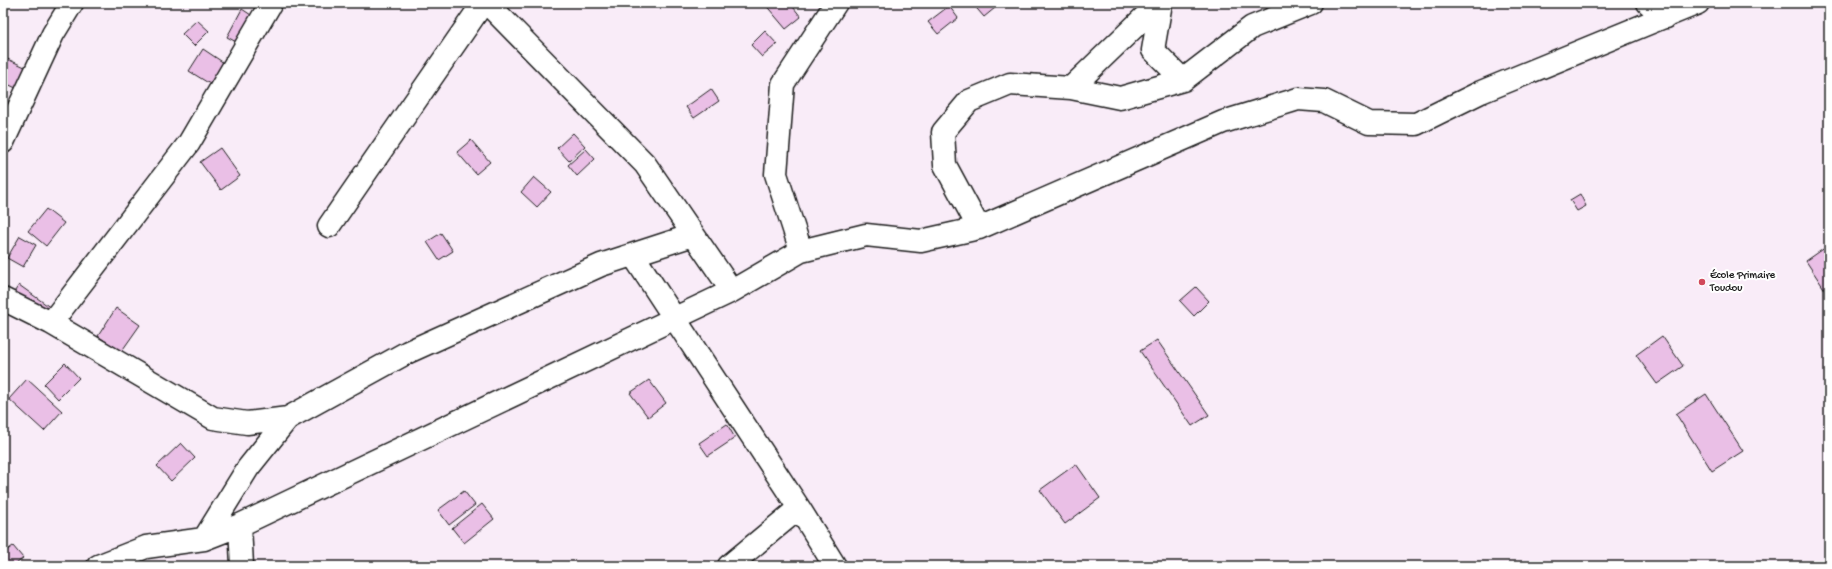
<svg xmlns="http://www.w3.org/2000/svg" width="1832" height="569" font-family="'Gochi Hand',sans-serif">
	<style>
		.building { fill: #eabfe6; stroke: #1c1c1c }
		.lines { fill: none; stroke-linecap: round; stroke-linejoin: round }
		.street-casing { stroke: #1c1c1c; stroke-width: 25 }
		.street { stroke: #fff; stroke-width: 22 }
		.poi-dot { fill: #d1495b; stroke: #fff; stroke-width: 1.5 }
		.labels { text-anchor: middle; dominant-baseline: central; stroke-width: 4; stroke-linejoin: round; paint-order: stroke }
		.poi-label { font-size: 11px; fill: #1c1c1c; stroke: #fff; text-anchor: start }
	</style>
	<rect width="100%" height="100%" fill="#f9ecf8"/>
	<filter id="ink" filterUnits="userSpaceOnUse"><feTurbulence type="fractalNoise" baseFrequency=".025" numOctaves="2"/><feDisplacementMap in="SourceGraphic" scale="8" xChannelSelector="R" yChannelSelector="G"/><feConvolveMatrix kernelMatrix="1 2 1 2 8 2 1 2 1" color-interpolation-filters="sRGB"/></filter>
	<g filter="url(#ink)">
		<path class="building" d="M764,3H790L801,17L786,29Z
			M972,3H1001L984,17Z
			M1133,3H1148L1139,11Z
			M949,6L958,18L938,34L928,22Z
			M242,9L254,17L240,44L227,37Z
			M197,20L209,31L194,46L182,34Z
			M765,31L777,44L762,57L751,45Z
			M203,49L224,63L210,84L189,71Z
			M3,57L27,68L18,89L3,82Z
			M711,89L719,101L694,118L686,107Z
			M573,133L585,146L569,161L557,148Z
			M471,140L490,162L476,174L457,152Z
			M220,148L240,176L221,190L200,162Z
			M586,149L595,159L577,176L568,165Z
			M534,177L551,192L537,207L521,192Z
			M1580,194L1586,206L1577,211L1570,200Z
			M46,209L64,223L46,246L28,231Z
			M441,233L453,251L439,260L427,242Z
			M20,236L36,245L23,267L7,258Z
			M1829,245V296L1806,261Z
			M19,285L58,313L8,301Z
			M1196,287L1209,301L1194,316L1180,301Z
			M116,308L140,325L121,352L98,336Z
			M1662,336L1683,366L1657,384L1636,355Z
			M1157,340L1209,415L1192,426L1140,351Z
			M65,363L79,378L58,399L44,384Z
			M27,379L62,411L44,431L9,399Z
			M649,380L666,403L648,417L630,393Z
			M1706,394L1743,451L1712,471L1676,414Z
			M727,424L735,438L708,456L699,443Z
			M181,443L195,458L171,481L157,466Z
			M1076,464L1100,498L1065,524L1040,490Z
			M464,491L475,505L449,525L438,510Z
			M482,504L494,519L464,543L452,528Z
			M13,546L23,558L14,566H5L3,564V553Z"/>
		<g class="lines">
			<g class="street-casing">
				<path id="street" d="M487,3L645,164L732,291
					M1161,3L1153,50L1183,80
					M1648,3L1666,17
					M1071,88L1159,3
					M3,142L53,34L72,3
					M329,226L483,3
					M979,228L945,165L943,132L969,101L1010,84L1071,88L1120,98L1183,80L1252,27L1311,3
					M801,251L776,174L783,84L836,3
					M633,255L799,508L729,566
					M3,299L51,323L213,418L247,423L288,418
					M51,323L189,143L271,3
					M799,508L835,566
					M240,525L242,566
					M204,539L248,468L288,418L408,352L601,265L693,235
					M98,566L146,547L204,539L240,525L732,291L801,251L866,235L921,241L979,228L1223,122L1298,99L1324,101L1369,123L1416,124L1481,92L1698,3"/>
			</g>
			<use href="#street" class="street"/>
		</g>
	</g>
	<circle class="poi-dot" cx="1702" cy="282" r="4"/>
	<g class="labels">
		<g class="poi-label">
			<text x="1710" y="276">École Primaire<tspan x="1710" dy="13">Toudou</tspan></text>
		</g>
	</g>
	<rect width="1832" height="569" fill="none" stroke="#fff" stroke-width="16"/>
	<rect x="8" y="8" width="1816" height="553" fill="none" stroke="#1c1c1c" stroke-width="1.5" filter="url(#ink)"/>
</svg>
